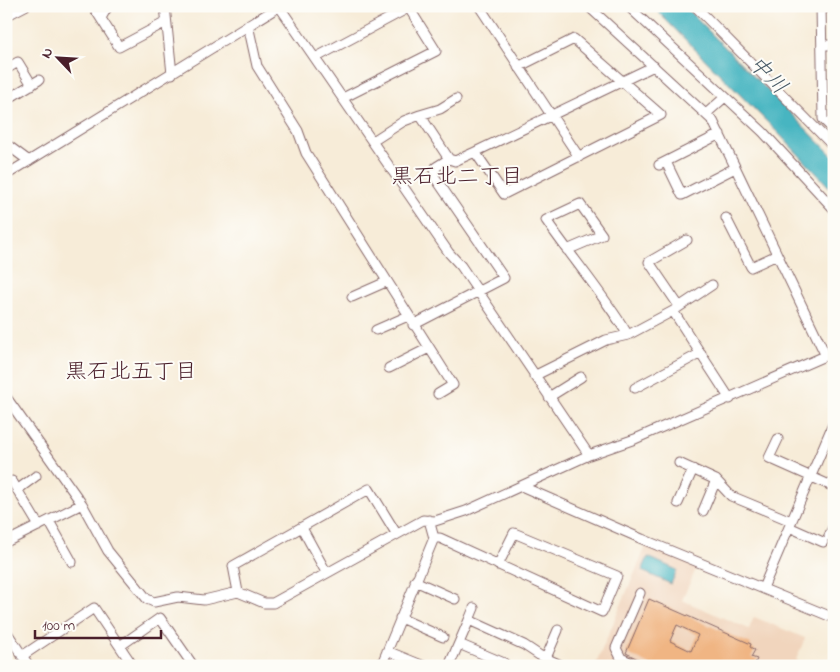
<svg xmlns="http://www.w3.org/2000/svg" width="840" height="672" font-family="'Indie Flower','Klee One',sans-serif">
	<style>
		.built { fill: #f1d5bd }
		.water { fill: #47b5c1; stroke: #486a76 }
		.building { fill: #f0b583; fill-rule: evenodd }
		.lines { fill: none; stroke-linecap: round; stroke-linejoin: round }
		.minor-casing { stroke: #876768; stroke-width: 11 }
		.minor { stroke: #fff; stroke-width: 9 }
		.labels { text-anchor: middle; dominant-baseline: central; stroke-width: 4; stroke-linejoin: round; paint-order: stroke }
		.water-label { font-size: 22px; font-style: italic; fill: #495b67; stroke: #fdfcf7 }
		.neighbourhood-label { font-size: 22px; fill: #4a1f2b; stroke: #fdfcf7 }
	</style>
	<rect width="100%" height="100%" fill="#fdfcf7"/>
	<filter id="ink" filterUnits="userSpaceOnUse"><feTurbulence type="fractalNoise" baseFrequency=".02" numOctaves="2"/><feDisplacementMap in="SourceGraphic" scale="10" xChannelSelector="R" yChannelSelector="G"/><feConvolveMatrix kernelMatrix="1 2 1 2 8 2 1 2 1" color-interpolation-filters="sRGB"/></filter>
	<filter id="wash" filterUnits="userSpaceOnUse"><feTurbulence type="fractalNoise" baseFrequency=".0096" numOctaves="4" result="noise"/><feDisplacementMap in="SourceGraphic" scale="20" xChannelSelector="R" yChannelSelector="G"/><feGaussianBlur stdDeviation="1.12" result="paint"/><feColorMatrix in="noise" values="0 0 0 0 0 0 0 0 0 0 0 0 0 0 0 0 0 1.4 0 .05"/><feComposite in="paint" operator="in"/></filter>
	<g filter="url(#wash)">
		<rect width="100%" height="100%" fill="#f7ecd8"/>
		<path class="built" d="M647,544L698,565L682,600L749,629L754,617L805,638L796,660L798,662L796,666H595Z"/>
		<path class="water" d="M652,6H684L834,157V192L781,136Z
			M648,557L677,570L671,584L642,571Z"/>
		<g id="blocks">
			<path class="building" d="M649,599L751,644L750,647L755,650L751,657L757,659L754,666H652L626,653ZM677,625L698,635L691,651L670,641Z"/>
		</g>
	</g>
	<g filter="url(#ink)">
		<use href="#blocks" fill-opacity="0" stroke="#876768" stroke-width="1"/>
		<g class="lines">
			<g class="minor-casing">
				<path id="minor" d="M93,6L119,47L166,22
					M165,6L172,74
					M279,6L449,253L461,266L589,455
					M479,6L579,157
					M588,6L713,121L826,356
					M628,6L763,132L834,209
					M695,6L834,147
					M821,6L823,119L834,130
					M821,8H834
					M6,16L25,6
					M101,18L108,6
					M248,25L257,66L298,131L306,153L453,385L438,394
					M822,45H834
					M315,58L412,6
					M6,69L18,62L32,85
					M343,98L436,51L409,8
					M6,100L39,80
					M707,113L725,97
					M373,141L404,121L420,115
					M6,144L29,161
					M475,152L504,194L661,115L574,39L518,67
					M449,159L455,161L475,152L654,66
					M666,162L682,195L735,168
					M659,165L720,134
					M6,175L280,6
					M726,218L751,267L777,255
					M567,250L602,235L580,204L546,220C573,259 603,294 628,335
					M352,297L386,282
					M679,306L649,262L687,240
					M673,311L730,399
					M413,325L504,278L434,176L436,167L449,159L420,115L440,109L456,99
					M376,330L408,316
					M389,368L429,348
					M534,376L606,340L628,335L673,311L712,285
					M635,388L701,353
					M6,397L82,504L108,551L147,599L154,602L178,597L204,600L238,592L264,603H273L423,520L435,521L466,511L589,455L635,439L834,352
					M549,397L581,377
					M778,439L769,458L834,487
					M679,463L716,480L731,496L791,521
					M12,481L39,526
					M521,486L642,539L834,618
					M17,490L36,476
					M678,503L693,469
					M703,511L716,480
					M49,521L72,562
					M789,527L823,542
					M302,528L326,572
					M829,536L834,525
					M434,538H440L602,612L617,576L514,533L498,565
					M6,542L82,504
					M415,581L455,599
					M763,588L834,422
					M238,592L233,566L369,489L396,533
					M400,618L443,637
					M469,620L474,608
					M6,631L29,666
					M459,644L504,663
					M120,646L160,618L192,664L189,666
					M387,651L424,666
					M22,656L94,608L133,666
					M546,658L558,630
					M381,666L434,538L429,520
					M449,666L469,620L524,645L539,655L563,666
					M638,666L621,658L616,648L640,593"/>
			</g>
			<use href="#minor" class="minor"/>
		</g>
	</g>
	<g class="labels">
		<g class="water-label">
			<text transform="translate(767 76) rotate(46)">中川</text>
		</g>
		<g class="neighbourhood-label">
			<text x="457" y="178">黒石北二丁目</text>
			<text x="131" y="373">黒石北五丁目</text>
		</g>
	</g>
	<rect width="840" height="672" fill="none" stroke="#fdfcf7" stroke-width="25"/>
	<g transform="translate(58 58) rotate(295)" stroke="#fdfcf7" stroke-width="4" paint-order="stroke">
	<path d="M0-4L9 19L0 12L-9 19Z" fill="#4a1f2b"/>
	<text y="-8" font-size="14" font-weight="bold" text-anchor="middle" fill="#4a1f2b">N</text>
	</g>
	<path d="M35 630v8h126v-8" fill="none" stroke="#4a1f2b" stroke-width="2.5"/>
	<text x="42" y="630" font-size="15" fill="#4a1f2b" stroke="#fdfcf7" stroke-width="4" paint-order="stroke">100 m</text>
</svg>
